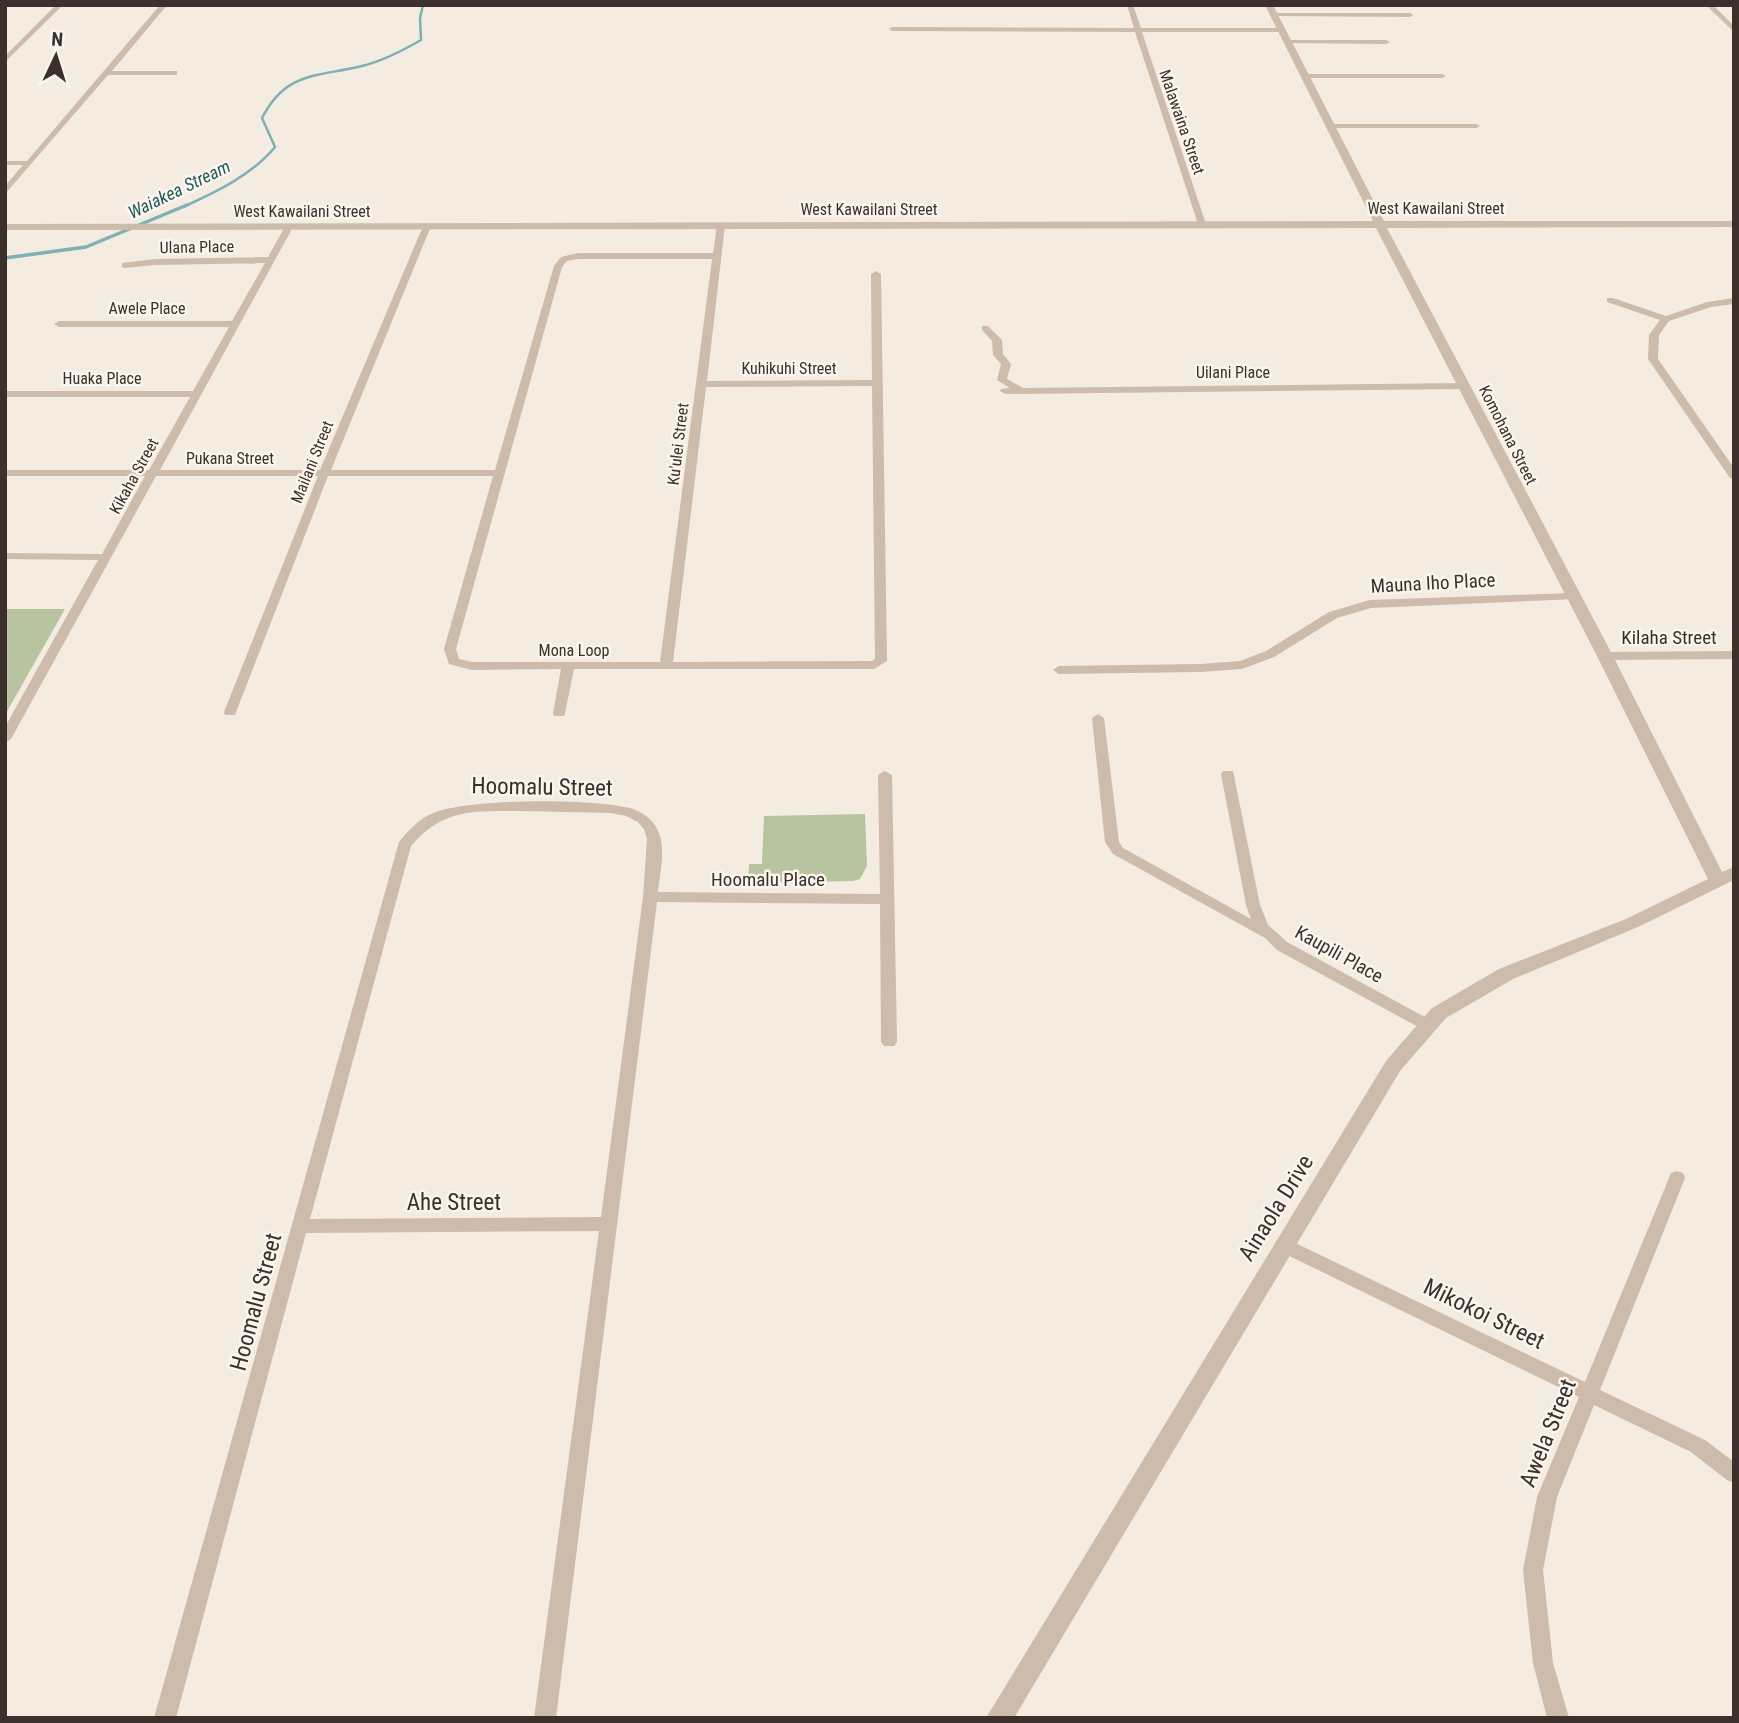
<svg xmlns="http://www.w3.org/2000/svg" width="1739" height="1723" font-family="'Roboto Condensed',sans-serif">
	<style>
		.green { fill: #b8c4a0 }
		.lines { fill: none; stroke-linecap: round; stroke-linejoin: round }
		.stream-far1 { stroke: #7fb0b2; stroke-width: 2.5 }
		.stream { stroke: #7fb0b2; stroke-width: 3.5 }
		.minor { fill: #cdbbac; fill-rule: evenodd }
		.tertiary { fill: #cdbbac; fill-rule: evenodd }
		.labels { text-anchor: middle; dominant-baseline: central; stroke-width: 5; stroke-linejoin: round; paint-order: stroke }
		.far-street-label { font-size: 16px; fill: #3b302b; stroke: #fbf5ee }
		.far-water-label { font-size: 18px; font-style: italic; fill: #1f5a5e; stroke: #fbf5ee }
		.street-label { font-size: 19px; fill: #3b302b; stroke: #fbf5ee }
		.near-street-label { font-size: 23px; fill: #3b302b; stroke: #fbf5ee }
	</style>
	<rect width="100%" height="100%" fill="#f4ebe1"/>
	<path class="green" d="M5,609H65L5,715Z
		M865,814L867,866L860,879L853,881L748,883L749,864H762L764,816Z"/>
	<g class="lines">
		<path class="stream-far1" d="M183,207C216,192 252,175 275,147L262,118C286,71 317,77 362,66C383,61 402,51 421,40L420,18L423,5"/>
		<path class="stream" d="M5,258L86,247L187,205"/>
		<path class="minor" d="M56,5H63L5,62V56Z
			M160,5H167L112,71H177V75H108L5,194V186L23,165H5V161H27Z
			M1127,5H1133L1141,28H1281L1284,30L1281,32H1142L1206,224L1205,226L1198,224L1135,32L892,31L889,29L892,27L1134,28Z
			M1706,5H1713L1734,26V32Z
			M1274,13H1410L1413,15L1410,17L1272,16Z
			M1288,40H1386L1390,42L1386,44L1286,43Z
			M1305,74H1442L1446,76L1442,78H1302V74Z
			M1331,124H1476L1480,126L1476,128H1328V124Z
			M721,222L725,225L707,381L872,380L871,274L876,271L881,274L887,661L874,669H574L565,713L564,716H554L553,713L561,669L472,670L449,664L444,649L493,476H328L236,712L235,715H225L224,712L318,476H156L11,739L5,743V727L98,560L5,559V553L102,554L145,476H5V470H149L190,397H6L5,391H193L229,327H59L54,324L59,321H232L265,263L155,265L125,268L122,267V263L155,259L268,257L286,225H292L293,227L160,470H320L423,226L430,224L431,226L331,470H495L554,266L561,257L578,253H713L717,225ZM578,259H712L660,662H472L459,659L456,649L562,267L567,261ZM872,386L875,659L872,661L673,662L706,387Z
			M1607,298H1613L1666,316L1707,302L1734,298V304L1711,307L1669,321L1659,335L1658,359L1734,468V479L1730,478L1648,359L1649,335L1660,320L1607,302Z
			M982,326H988L1002,340L1003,354L1011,364L1007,379L1023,388L1463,383L1468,386L1463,389L1005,394L1000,391L1001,389L1010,388L997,380L1001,364L993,355L992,341L982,330Z
			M1572,593L1576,595V599L1371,608L1337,618L1274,657L1242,669L1200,672L1059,674L1053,670L1059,666L1200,664L1240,661L1266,651L1329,612L1370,600Z
			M1734,651V659L1605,660L1599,656L1605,652Z
			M1098,714L1104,718L1119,842L1123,848L1251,919L1246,905L1221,774L1223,771H1233L1260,905L1268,925L1287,942L1432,1021L1435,1025L1432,1029H1422L1277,950L1265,938L1113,854L1105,842L1092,718Z
			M885,771L892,775L897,1042L894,1046H884L881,1042L880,904L657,902L556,1718H534L599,1231L306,1233L176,1718H154L399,842C408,831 418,820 431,814C464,798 597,798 633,809C641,812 649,817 654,824C668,842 660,872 658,892L880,894L878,775ZM521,811L611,813L626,816L638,822L644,829L647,839L643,897L601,1217L310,1219L411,846C443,808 474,811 521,811Z
			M1677,1171L1683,1173L1685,1178L1600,1390L1705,1440L1734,1462V1483L1727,1480L1691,1452L1594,1405L1557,1497L1543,1570L1553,1663L1569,1718H1547L1533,1663L1523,1570L1537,1497L1579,1397L1277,1250L1274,1245L1277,1240L1283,1238L1289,1240L1585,1382L1669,1178L1671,1173Z"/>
		<path class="tertiary" d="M1265,5H1273L1384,221H1734V227L1387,228L1613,656L1722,872L1734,867V880L1638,927L1513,979L1446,1018L1400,1071L1014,1718H986L1386,1061L1432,1008L1499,969L1626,919L1708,879L1597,656L1376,228L5,230V224L1373,221Z"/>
	</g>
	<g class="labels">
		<g class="far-street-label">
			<text transform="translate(1182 122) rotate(71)">Malawaina Street</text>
			<text x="1436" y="208">West Kawailani Street</text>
			<text x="869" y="209">West Kawailani Street</text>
			<text x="302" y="211">West Kawailani Street</text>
			<text transform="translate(197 247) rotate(-1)">Ulana Place</text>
			<text x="147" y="308">Awele Place</text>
			<text x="789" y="368">Kuhikuhi Street</text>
			<text x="1233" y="372">Uilani Place</text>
			<text x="102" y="378">Huaka Place</text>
			<text transform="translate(1508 435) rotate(63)">Komohana Street</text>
			<text transform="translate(678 444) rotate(-83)">Ku'ulei Street</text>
			<text x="230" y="458">Pukana Street</text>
			<text transform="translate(312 462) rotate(-68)">Mailani Street</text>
			<text transform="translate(134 476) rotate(-61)">Kikaha Street</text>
			<text x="574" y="650">Mona Loop</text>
		</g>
		<g class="far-water-label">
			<text transform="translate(179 189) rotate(-26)">Waiakea Stream</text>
		</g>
		<g class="street-label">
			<text transform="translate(1433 583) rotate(-3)">Mauna Iho Place</text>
			<text x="1669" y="637">Kilaha Street</text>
			<text x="768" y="879">Hoomalu Place</text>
			<text transform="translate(1339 954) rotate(29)">Kaupili Place</text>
		</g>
		<g class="near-street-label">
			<text transform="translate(542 787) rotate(1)">Hoomalu Street</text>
			<text x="454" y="1202">Ahe Street</text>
			<text transform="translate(1276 1208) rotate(-58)">Ainaola Drive</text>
			<text transform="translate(256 1302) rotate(-75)">Hoomalu Street</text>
			<text transform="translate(1484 1314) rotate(26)">Mikokoi Street</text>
			<text transform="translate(1548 1433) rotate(-68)">Awela Street</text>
		</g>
	</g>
	<rect width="1739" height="1723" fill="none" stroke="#3b302b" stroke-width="14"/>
	<g transform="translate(56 56) rotate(4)" stroke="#fbf5ee" stroke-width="5" paint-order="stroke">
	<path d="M0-5L12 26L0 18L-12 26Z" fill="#3b302b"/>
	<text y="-10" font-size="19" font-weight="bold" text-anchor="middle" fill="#3b302b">N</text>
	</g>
</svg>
